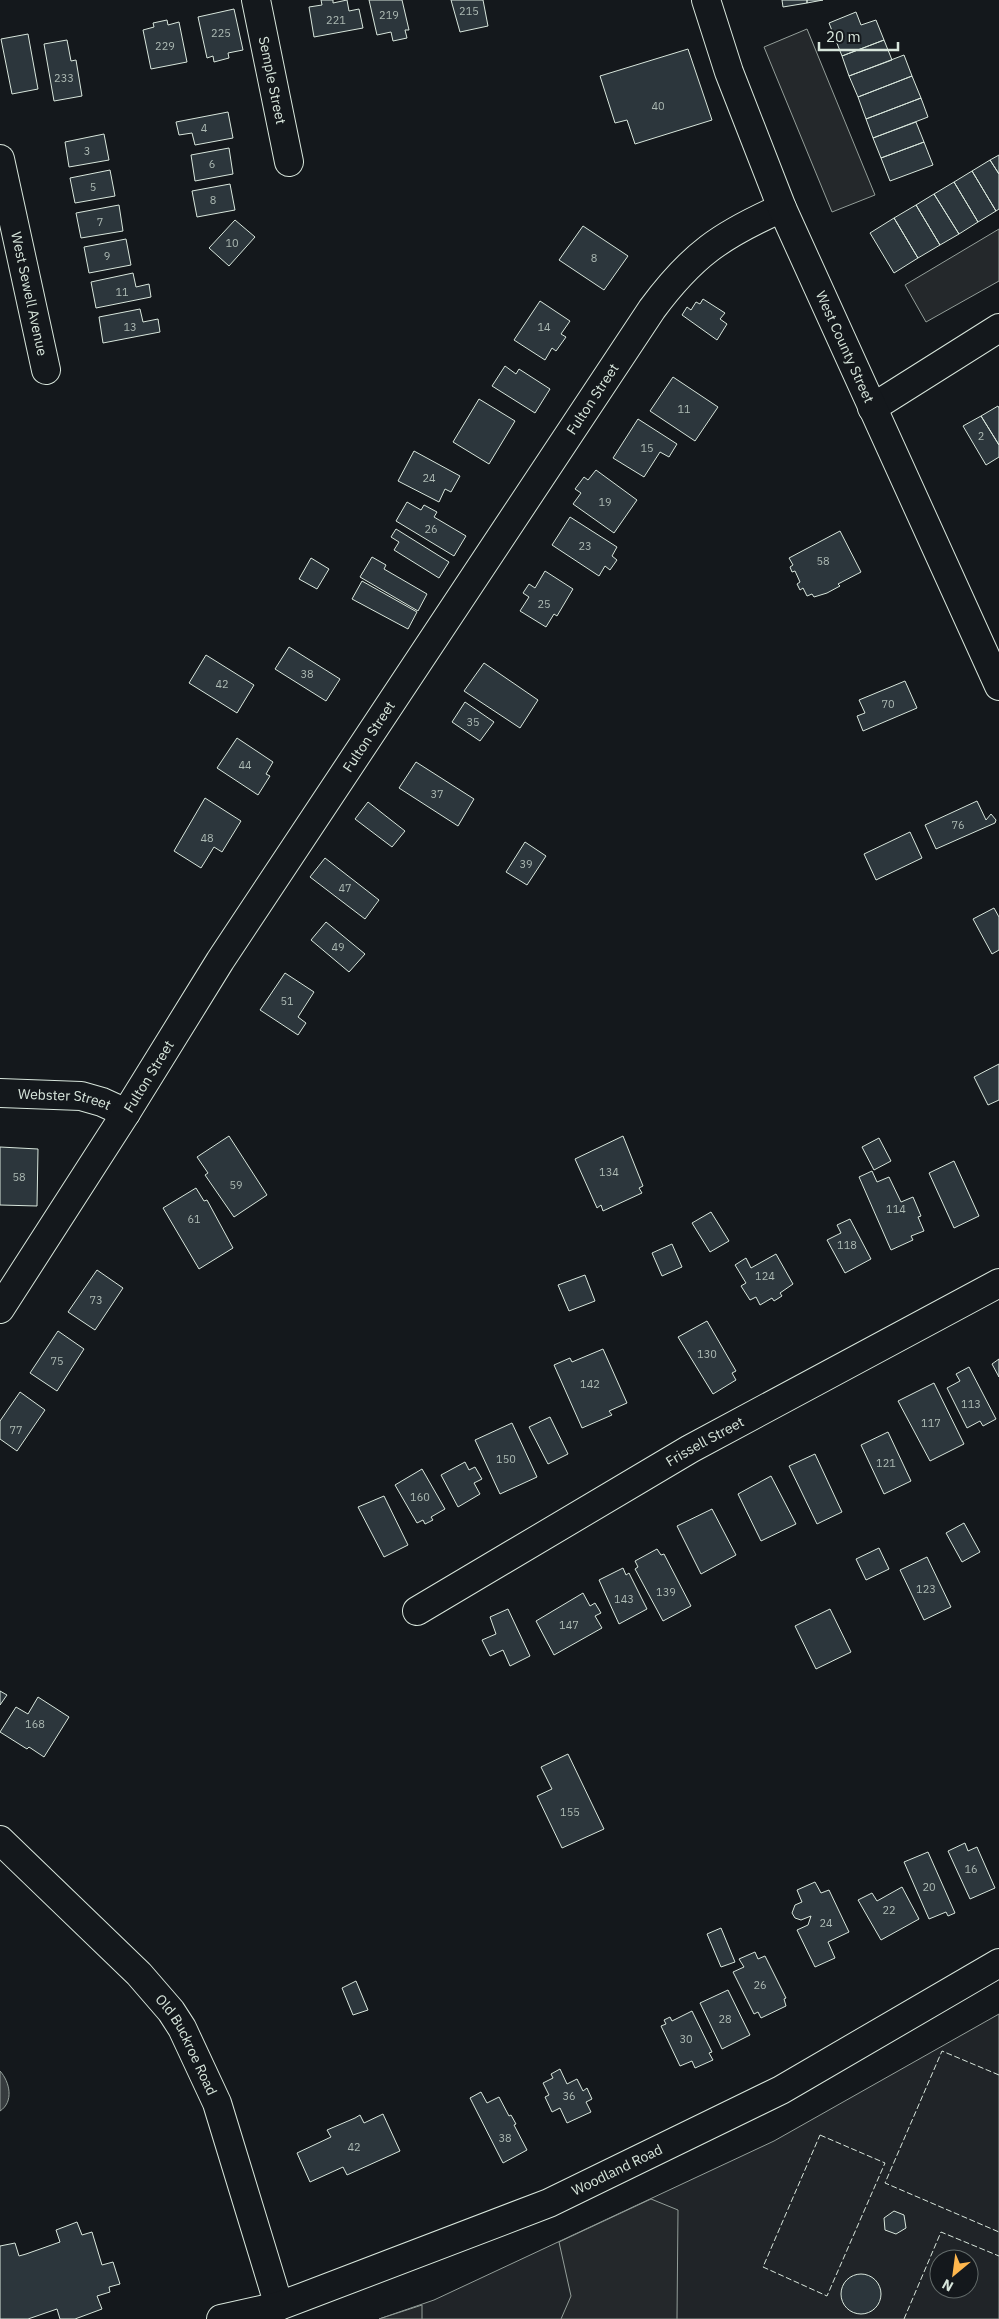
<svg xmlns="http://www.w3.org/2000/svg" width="999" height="2319" font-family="'IBM Plex Sans',sans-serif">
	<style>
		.green { fill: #202428; stroke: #939e99; fill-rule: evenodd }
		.parking { fill: #24282b; stroke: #939e99 }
		.water { fill: #363b3e; stroke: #939e99 }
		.building { fill: #2c363c; stroke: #d8e6dc }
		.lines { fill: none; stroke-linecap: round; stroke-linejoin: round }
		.minor-casing { stroke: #d8e6dc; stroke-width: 30 }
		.major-casing { stroke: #d8e6dc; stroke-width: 30 }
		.minor { stroke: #14181c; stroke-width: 28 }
		.major { stroke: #14181c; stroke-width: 28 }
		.fence { stroke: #d8e6dc; stroke-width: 1; stroke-dasharray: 6 2.5; stroke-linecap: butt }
		.labels { text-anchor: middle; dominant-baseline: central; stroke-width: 4; stroke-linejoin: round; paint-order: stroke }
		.number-label { font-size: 11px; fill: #adbab4 }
		.street-label { font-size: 14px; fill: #d8e6dc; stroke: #14181c }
	</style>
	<rect width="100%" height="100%" fill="#14181c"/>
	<path class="green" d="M999,2014V2319H379L434,2300L774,2141ZM939,2259H969V2289H939Z"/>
	<path class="parking" d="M807,29L875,195L832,212L764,47Z
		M999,229V281L926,322L905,285Z
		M651,2199L678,2210L677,2319H561L571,2296L559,2242Z
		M422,2305V2319H379Z"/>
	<path class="water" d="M0,2071C10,2082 14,2102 0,2111Z"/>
	<path class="building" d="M321,0H333V3L347,0L349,11L359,9L363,28L314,37L309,7L322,5Z
		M369,0H402L409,30H405L407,38L393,41L391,32L377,35Z
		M451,0H483L488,26L460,32Z
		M782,0H807V3L783,7Z
		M807,0H823L807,3Z
		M234,9L243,50L228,53L229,58L214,62L213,56L207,58L198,17Z
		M856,12L861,25L876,20L884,40L842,56L829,23Z
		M167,20L168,25L179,22L187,62L151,69L143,30L154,27L153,23Z
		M28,34L38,89L12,94L1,39Z
		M67,40L71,61L76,60L82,96L54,101L44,44Z
		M884,40L892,60L849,76L842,56Z
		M688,49L712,120L635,144L627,120L615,123L600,76Z
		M904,55L912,76L858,97L849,76Z
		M912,76L921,98L866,119L858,97Z
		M921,98L928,117L873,138L866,119Z
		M228,112L233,138L195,145L192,133L179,135L176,122Z
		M916,122L924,142L881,158L873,138Z
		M104,134L109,160L69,167L65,142Z
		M924,142L933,165L890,181L881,158Z
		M229,148L233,174L195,181L191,155Z
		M999,155V174L990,160Z
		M990,160L999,174V209L996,211L972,171Z
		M110,170L115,196L75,203L70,178Z
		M972,171L996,211L978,222L954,182Z
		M954,182L978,222L959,234L934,194Z
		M230,184L235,210L197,217L192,191Z
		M934,194L959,234L940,245L916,205Z
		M119,205L123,231L81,238L76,213Z
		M916,205L940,245L918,258L894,218Z
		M894,218L918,258L894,273L870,233Z
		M235,220L255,237L229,266L209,248Z
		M583,226L628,256L604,290L559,260Z
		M126,239L131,265L89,273L84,247Z
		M133,273L136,287L149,284L151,297L96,308L91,282Z
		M703,299L725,313L720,319L727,324L717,340L682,315L687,307L691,310L696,302L700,304Z
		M540,301L570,321L561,334L566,337L556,351L552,348L545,360L514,340Z
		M140,309L143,322L158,319L160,332L103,343L99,317Z
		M505,366L516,374L519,369L550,389L535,413L492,386Z
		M673,377L718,407L695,441L650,411Z
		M479,399L515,421L489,464L453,442Z
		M998,406L999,408V445L981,416Z
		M981,416L999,445V457L986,465L963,426Z
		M638,419L677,444L669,457L660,452L644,477L613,458Z
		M414,451L460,476L451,492L445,489L439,502L398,481Z
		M596,470L637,500L614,533L573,504L581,493L575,489L584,477L588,480Z
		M407,502L421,510L424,505L437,512L434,517L466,536L454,556L396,521Z
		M570,517L617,547L612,556L617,560L610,570L605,566L599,576L552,545Z
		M396,529L449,562L439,578L394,550L399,542L391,537Z
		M840,531L861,572L838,584L840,586L827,593L814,597L812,594L807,596L803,588L800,590L797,584L800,582L795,571L792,572L790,567L793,565L789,558Z
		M372,557L386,565L384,569L427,594L418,611L360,577Z
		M311,558L329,569L317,589L299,579Z
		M545,571L573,589L557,616L554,614L546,627L520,611L529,597L523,593L529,584L535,588Z
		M362,581L417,612L408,629L352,599Z
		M289,647L340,679L326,701L275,669Z
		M206,655L254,685L237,713L189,683Z
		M484,663L538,700L520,728L464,691Z
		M905,681L917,708L863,731L857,716L865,713L859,700Z
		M465,702L494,722L480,741L452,722Z
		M237,738L273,762L266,774L270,776L258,795L217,768Z
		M416,762L474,799L458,826L399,788Z
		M205,798L241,821L222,852L214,847L201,868L174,851Z
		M977,801L986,820L991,814L996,820L995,823L936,849L925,825Z
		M368,802L405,831L392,847L355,819Z
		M910,832L922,858L876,880L864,854Z
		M525,842L546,856L527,885L506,872Z
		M325,858L379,900L365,919L310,877Z
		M994,908L999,917V950L992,954L973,919Z
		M326,922L365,954L349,972L311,940Z
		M285,973L314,992L298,1017L306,1023L298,1035L260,1010Z
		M999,1064V1100L988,1105L974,1077Z
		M229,1136L267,1195L234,1217L205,1175L208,1173L197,1157Z
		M623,1136L643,1186L639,1188L642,1193L603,1211L601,1205L597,1208L575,1159Z
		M879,1138L891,1161L874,1170L862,1147Z
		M0,1147L38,1149L37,1206L0,1205Z
		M954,1161L979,1216L954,1228L929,1173Z
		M872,1171L877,1182L889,1177L901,1202L913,1197L921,1216L918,1217L924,1231L911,1236L913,1240L891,1250L859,1177Z
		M196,1188L204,1201L207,1200L233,1248L199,1269L163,1208Z
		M711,1212L729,1241L710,1252L692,1223Z
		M850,1219L871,1259L845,1273L827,1240L841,1233L837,1225Z
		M672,1244L682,1267L662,1276L652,1253Z
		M776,1254L793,1284L780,1293L782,1296L774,1301L772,1298L760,1305L756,1297L750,1300L741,1286L746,1283L735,1265L746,1258L751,1268Z
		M97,1270L123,1288L95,1330L68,1312Z
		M585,1275L595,1301L569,1311L558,1285Z
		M707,1321L736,1371L732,1373L736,1380L713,1394L678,1337Z
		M58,1331L84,1349L57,1391L30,1373Z
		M603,1349L627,1403L609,1411L612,1415L582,1428L554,1365L570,1358L572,1362Z
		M999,1359V1377L992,1364Z
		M969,1367L996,1419L983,1426L980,1421L967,1428L947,1388L960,1381L956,1374Z
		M934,1383L964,1444L930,1461L898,1401Z
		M20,1392L45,1410L17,1451L0,1439V1421Z
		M550,1417L568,1454L548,1464L529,1427Z
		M512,1423L537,1477L500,1494L475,1440Z
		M888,1432L911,1481L884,1494L861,1445Z
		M815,1454L842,1512L817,1524L789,1466Z
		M465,1462L469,1470L475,1467L482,1479L474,1483L480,1494L458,1507L441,1475Z
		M422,1469L445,1509L431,1517L433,1520L425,1524L423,1520L417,1523L395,1485Z
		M771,1476L796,1524L761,1541L738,1494Z
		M384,1496L408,1545L384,1557L358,1507Z
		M712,1509L736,1555L701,1574L677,1526Z
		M964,1523L980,1552L962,1562L946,1533Z
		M879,1548L889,1569L866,1580L856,1559Z
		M657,1549L661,1555L664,1554L691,1606L663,1621L635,1569L638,1567L635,1561Z
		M927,1557L951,1607L924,1620L900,1570Z
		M623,1568L626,1575L629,1573L647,1609L619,1624L599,1580Z
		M583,1593L590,1606L595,1603L601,1613L595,1616L602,1628L554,1655L536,1621Z
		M508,1609L530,1656L510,1666L503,1650L490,1656L482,1640L496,1634L490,1617Z
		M830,1609L851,1652L816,1669L795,1626Z
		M0,1691L7,1695L0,1705Z
		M38,1697L69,1717L44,1757L29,1747L27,1749L0,1732L16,1707L28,1714Z
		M568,1754L604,1829L562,1848L537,1796L552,1789L541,1767Z
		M965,1843L968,1851L977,1847L995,1888L970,1899L948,1851Z
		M928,1852L955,1913L948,1916L946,1912L929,1919L904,1862Z
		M815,1882L821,1893L829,1890L849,1932L828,1942L835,1958L815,1967L797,1930L808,1925L811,1916L801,1920L795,1918L792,1913L795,1905L802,1902L797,1890Z
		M902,1887L919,1919L881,1940L858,1900L872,1893L877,1901Z
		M721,1928L735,1962L721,1967L707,1934Z
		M755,1952L758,1959L765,1956L786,1998L784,1999L786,2006L761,2018L758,2012L754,2014L733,1972L744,1967L739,1959Z
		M356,1981L368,2010L353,2015L342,1988Z
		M728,1990L750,2035L722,2049L700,2003Z
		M692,2011L712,2052L709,2053L713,2060L695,2068L692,2061L680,2066L661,2026L666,2024L664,2020L670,2017L672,2021Z
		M560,2069L567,2084L577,2079L583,2091L587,2088L592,2099L586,2102L591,2112L567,2123L560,2108L552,2112L545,2097L549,2095L543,2083L553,2078L551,2074Z
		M481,2092L487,2103L499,2097L509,2116L511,2115L516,2124L514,2125L527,2150L503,2163L470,2098Z
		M383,2114L400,2151L347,2175L343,2167L310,2182L297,2153L331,2137L327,2130L355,2118L360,2115L364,2123Z
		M894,2211L904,2215L906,2228L896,2234L885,2230L884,2218Z
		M77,2222L82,2235L92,2232L102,2265L113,2262L120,2284L109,2287L110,2292L97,2296L102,2309L75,2319H60L57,2309L28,2319H0V2246L15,2243L19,2256L26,2254L60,2242L56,2230Z
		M841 2294a20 20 0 1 1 40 0a20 20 0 1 1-40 0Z"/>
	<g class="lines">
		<g class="minor-casing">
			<g id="minor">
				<path id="s1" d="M256,0L289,162"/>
				<path id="s2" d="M0,159L46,370"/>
				<path d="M872,408L999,328"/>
				<path id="s3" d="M0,1093L81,1096L102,1102L126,1113"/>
				<path id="s4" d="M0,1309L126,1113L220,961L652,309C692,255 721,235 782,208"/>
				<path id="s5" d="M417,1611L690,1449L999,1283"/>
				<path id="s6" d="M0,1840L139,1974L171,2011L182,2028L217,2103L279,2306"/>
			</g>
		</g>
		<g class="major-casing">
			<g id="major">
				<path id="s7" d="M706,0L729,72L782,208L999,686"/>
				<path id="s8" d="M221,2319L279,2306L303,2297L549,2203L781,2090L999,1963"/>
			</g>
		</g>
		<use href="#minor" class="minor"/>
		<use href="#major" class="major"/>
		<path class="fence" d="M999,2075L942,2051L885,2183L999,2232
			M820,2135L885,2163L827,2296L763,2267Z
			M904,2319L941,2232L999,2256"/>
	</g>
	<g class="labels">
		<g class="number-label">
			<text x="469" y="11">215</text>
			<text x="389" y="15">219</text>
			<text x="336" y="20">221</text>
			<text x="221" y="33">225</text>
			<text x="165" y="46">229</text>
			<text x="64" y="78">233</text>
			<text x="658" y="106">40</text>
			<text x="204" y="128">4</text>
			<text x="87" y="151">3</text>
			<text x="212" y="164">6</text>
			<text x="93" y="187">5</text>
			<text x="213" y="200">8</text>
			<text x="100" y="222">7</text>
			<text x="232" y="243">10</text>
			<text x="107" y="256">9</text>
			<text x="594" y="258">8</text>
			<text x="122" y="292">11</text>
			<text x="130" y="327">13</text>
			<text x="544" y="327">14</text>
			<text x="684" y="409">11</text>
			<text x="981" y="436">2</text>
			<text x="647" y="448">15</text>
			<text x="429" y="478">24</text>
			<text x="605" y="502">19</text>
			<text x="431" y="529">26</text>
			<text x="585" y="546">23</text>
			<text x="823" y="561">58</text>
			<text x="544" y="604">25</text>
			<text x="307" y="674">38</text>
			<text x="222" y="684">42</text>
			<text x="888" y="704">70</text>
			<text x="473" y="722">35</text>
			<text x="245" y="765">44</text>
			<text x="437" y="794">37</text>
			<text x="958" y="825">76</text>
			<text x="207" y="838">48</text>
			<text x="526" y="864">39</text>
			<text x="345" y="888">47</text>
			<text x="338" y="947">49</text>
			<text x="287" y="1001">51</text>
			<text x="609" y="1172">134</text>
			<text x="19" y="1177">58</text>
			<text x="236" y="1185">59</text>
			<text x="896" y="1209">114</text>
			<text x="194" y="1219">61</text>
			<text x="847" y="1245">118</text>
			<text x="765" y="1276">124</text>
			<text x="96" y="1300">73</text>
			<text x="707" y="1354">130</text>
			<text x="57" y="1361">75</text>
			<text x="590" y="1384">142</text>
			<text x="971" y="1404">113</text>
			<text x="931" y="1423">117</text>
			<text x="16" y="1430">77</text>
			<text x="506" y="1459">150</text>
			<text x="886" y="1463">121</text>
			<text x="420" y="1497">160</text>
			<text x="926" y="1589">123</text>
			<text x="666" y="1592">139</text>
			<text x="624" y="1599">143</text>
			<text x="569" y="1625">147</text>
			<text x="35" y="1724">168</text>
			<text x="570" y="1812">155</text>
			<text x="971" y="1869">16</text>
			<text x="929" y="1887">20</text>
			<text x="889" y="1910">22</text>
			<text x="826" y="1923">24</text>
			<text x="760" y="1985">26</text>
			<text x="725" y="2019">28</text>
			<text x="686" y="2039">30</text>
			<text x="569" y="2096">36</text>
			<text x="505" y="2138">38</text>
			<text x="354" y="2147">42</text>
		</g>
		<g class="street-label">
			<text stroke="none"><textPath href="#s1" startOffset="82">Semple Street</textPath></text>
			<text stroke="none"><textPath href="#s2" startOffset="138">West Sewell Avenue</textPath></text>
			<text stroke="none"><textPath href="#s7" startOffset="374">West County Street</textPath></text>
			<text stroke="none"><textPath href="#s4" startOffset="1086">Fulton Street</textPath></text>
			<text stroke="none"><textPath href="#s4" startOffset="681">Fulton Street</textPath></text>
			<text stroke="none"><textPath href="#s4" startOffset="276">Fulton Street</textPath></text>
			<text stroke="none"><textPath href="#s3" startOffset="65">Webster Street</textPath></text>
			<text stroke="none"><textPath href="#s5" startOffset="334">Frissell Street</textPath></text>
			<text stroke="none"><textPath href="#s6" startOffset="279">Old Buckroe Road</textPath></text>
			<text stroke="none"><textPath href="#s8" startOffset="424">Woodland Road</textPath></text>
		</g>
	</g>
	<g transform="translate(954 2274) rotate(209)"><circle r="24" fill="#14181c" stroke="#626a69"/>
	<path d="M0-4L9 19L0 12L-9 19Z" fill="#ffb74d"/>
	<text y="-8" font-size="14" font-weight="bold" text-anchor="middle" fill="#d8e6dc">N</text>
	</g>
	<path d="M819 42v8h79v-8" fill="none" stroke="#d8e6dc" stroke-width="2.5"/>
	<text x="826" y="42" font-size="15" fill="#d8e6dc" stroke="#14181c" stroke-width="4" paint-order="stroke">20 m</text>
</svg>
